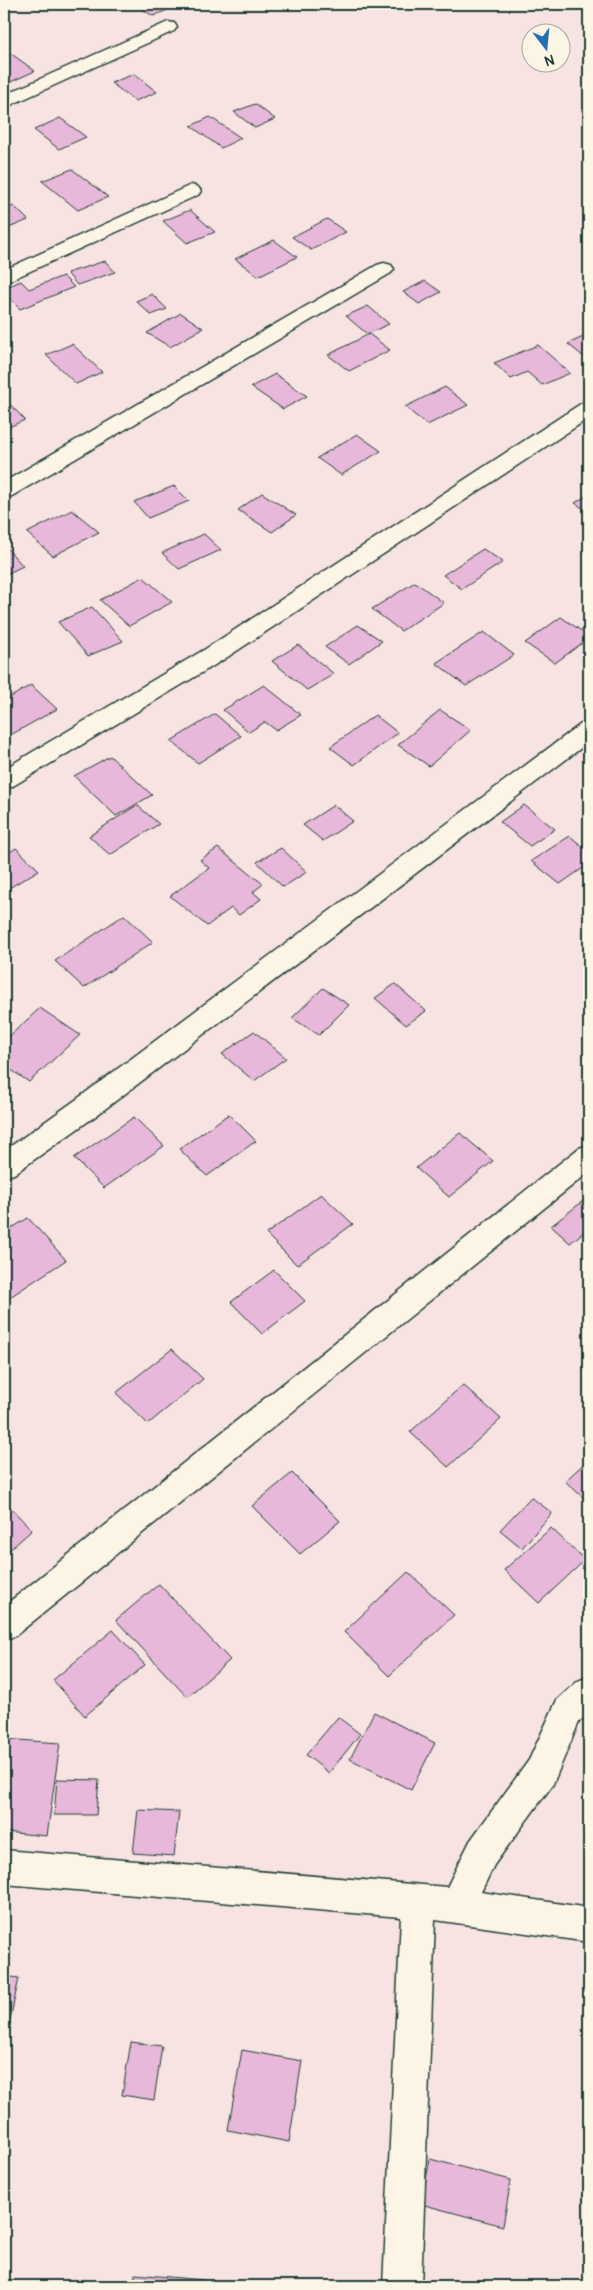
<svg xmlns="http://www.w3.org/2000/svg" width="593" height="2290" font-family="Pangolin,sans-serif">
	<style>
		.building { fill: #e8b8da; stroke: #1f3d34 }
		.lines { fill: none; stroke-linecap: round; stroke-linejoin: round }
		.street-casing { stroke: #1f3d34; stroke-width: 3 }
		.street { fill: #fcf5e5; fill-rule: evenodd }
	</style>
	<rect width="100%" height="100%" fill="#f6e3e2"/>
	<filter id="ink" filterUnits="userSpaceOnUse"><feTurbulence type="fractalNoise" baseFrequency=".02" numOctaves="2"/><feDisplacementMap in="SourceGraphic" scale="10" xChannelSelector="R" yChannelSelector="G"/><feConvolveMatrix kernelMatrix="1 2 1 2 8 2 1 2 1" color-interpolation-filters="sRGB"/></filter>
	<g filter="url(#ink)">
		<path class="building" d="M139,4H182L153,16L136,5Z
			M6,50L35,71L6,84L4,82Z
			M134,74L157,92L135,101L111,83Z
			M255,104L275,119L255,128L234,112Z
			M210,117L241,138L221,148L191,126Z
			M60,118L86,137L59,149L34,130Z
			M72,169L108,197L78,210L42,181Z
			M14,206L28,220L4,230V210Z
			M190,210L215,232L187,243L163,221Z
			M327,219L346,232L311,250L292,237Z
			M274,240L297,257L258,276L235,259Z
			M105,261L115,272L77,285L67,273Z
			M63,276L74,287L20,309L4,293V288L21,281L29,289Z
			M425,281L441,292L419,304L403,292Z
			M152,294L167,309L151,315L136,301Z
			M368,306L389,324L367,334L346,316Z
			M181,313L203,328L170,347L147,333Z
			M369,334L390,350L349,371L328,355Z
			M585,336L589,339V361L568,344Z
			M72,344L102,372L76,384L46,355Z
			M538,345L570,373L542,385L527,372L511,379L494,363Z
			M275,374L307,396L283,409L251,387Z
			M445,387L468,405L427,425L405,407Z
			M4,398L25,420L4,429Z
			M357,434L381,451L341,475L317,458Z
			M174,486L189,501L148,518L134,502Z
			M262,493L296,515L272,532L238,510Z
			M589,494V512L575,503Z
			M72,510L99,532L53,556L27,533Z
			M204,534L221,550L179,569L162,553Z
			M4,545L23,566L4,575Z
			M483,549L503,562L462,589L443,575Z
			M143,577L172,602L129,626L100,600Z
			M415,582L444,603L401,631L372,609Z
			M92,607L123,641L88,656L58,622Z
			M561,617L589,636V638L555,663L525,643Z
			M358,625L382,641L349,664L325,647Z
			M484,632L514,655L466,686L436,663Z
			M298,645L334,674L307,690L272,661Z
			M31,685L57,709L7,737L4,734V701Z
			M264,685L301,715L276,730L265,722L249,732L223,710Z
			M440,710L471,730L429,766L398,745Z
			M215,714L241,736L198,763L171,741Z
			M375,715L398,733L354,765L330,747Z
			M110,756L152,795L116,816L74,776Z
			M137,805L159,824L110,855L89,836Z
			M334,805L353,821L323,841L303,825Z
			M524,805L555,829L530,846L500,822Z
			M570,836L589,852V864L560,884L531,861Z
			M16,848L39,870L4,891V856Z
			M218,848L263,884L253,892L261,899L239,915L231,908L207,926L170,896L209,868L200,860Z
			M281,848L307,872L283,887L257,862Z
			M124,915L153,942L84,988L55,961Z
			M395,984L426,1011L406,1025L375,998Z
			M323,988L349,1005L319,1035L292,1018Z
			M40,1008L80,1035L29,1082L4,1065V1041Z
			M254,1031L286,1058L254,1081L222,1054Z
			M229,1114L256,1141L207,1176L179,1149Z
			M134,1117L164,1146L104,1188L74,1158Z
			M460,1133L493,1161L449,1197L416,1168Z
			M321,1194L353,1224L297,1265L266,1234Z
			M587,1198L589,1200V1235L585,1231L570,1243L551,1226Z
			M28,1218L66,1260L4,1301V1233Z
			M274,1270L305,1301L262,1334L231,1302Z
			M172,1349L203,1379L148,1424L116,1393Z
			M463,1385L501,1419L448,1467L410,1432Z
			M589,1459V1503L565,1481Z
			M292,1473L340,1521L300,1554L252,1506Z
			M531,1497L552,1513L522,1548L500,1530Z
			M4,1501L32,1530L4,1555Z
			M551,1528L585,1560L539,1603L504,1570Z
			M408,1572L454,1615L389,1676L344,1632Z
			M159,1584L230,1660L187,1697L116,1620Z
			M113,1630L145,1665L85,1716L53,1680Z
			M374,1712L435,1743L411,1790L350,1759Z
			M338,1717L360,1734L329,1773L306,1755Z
			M4,1739L60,1743L47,1836L4,1832Z
			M57,1779L99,1780L96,1815H54Z
			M138,1810L179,1812L174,1856L133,1853Z
			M4,1976L19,1978L4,2048Z
			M131,2042L162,2046L154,2100L122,2095Z
			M242,2050L302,2061L289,2142L228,2130Z
			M430,2159L511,2180L503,2226L421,2204Z
			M135,2274L204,2280L203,2286H134Z"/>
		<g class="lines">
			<g class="street-casing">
				<path id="street" d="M168,22L174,23L177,27L174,31L4,108V95Z
					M191,185L198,187L201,191L198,195L4,283V270Z
					M384,263L391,265L394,269L391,273L12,496L4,498V482L377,265Z
					M589,401V418L223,660L13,786L4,789V769L207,648L582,403Z
					M589,721V742L97,1115L14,1174L4,1177V1151L77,1099L581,724Z
					M589,1145V1172L15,1636L4,1640V1606L579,1148Z
					M589,1676V1713L579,1722L553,1784L494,1865L481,1892L589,1908V1942L435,1920L421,2286H383L401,1917L4,1884V1850L447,1887L470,1841L529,1760L557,1700L578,1681Z"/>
			</g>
			<use href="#street" class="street"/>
		</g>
	</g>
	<rect width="593" height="2290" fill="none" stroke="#fcf5e5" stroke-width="20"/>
	<rect x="10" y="10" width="573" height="2270" fill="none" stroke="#1f3d34" stroke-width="2" filter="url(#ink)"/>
	<g transform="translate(546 48) rotate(164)"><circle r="24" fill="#fcf5e5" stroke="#a4ab9e"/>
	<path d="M0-4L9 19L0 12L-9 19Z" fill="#1f6fb2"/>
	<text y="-8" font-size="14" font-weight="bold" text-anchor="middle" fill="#1f3d34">N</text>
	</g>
</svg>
